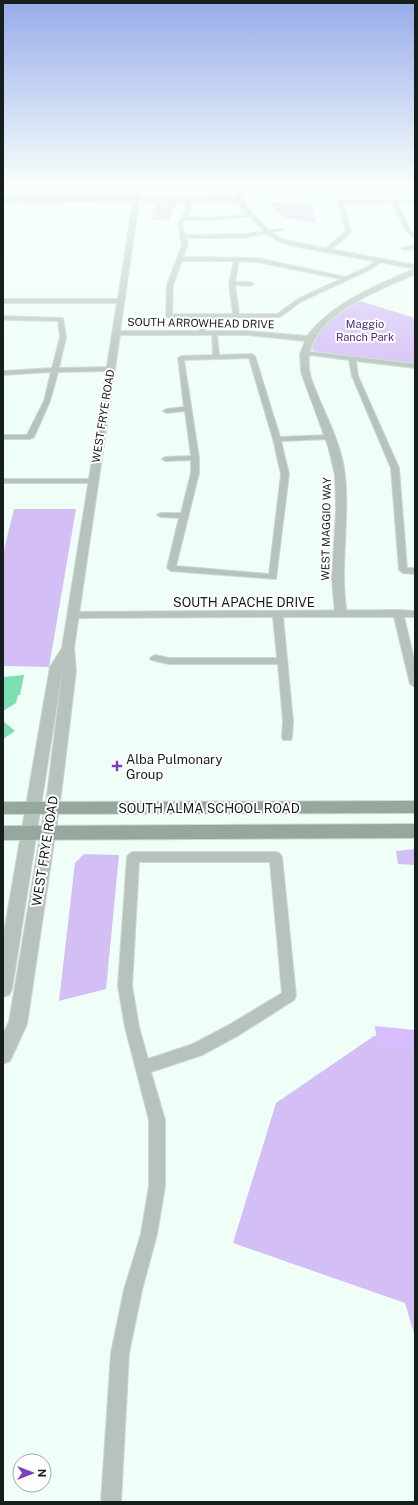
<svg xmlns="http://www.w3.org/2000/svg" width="418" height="1505" font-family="'Public Sans',sans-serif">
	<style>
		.green { fill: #d4bef6 }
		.forest { fill: #d8bdfe }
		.building { fill: #7bdfb2 }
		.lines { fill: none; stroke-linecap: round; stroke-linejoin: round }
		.minor-casing { stroke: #ccdad3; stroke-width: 2 }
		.tertiary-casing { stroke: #ccdad3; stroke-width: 2 }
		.secondary-casing { stroke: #ccdad3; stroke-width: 2 }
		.minor { fill: #b7c2bc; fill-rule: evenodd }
		.tertiary { fill: #b7c2bc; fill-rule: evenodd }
		.secondary { fill: #96a79e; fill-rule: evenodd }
		.poi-dot { fill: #7b41b8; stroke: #fff; stroke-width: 1.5 }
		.labels { text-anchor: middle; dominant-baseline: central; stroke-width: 4; stroke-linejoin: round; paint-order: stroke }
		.far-street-label { font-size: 11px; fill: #151e1a; stroke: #fff }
		.far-park-label { font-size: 11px; fill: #562983; stroke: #fff }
		.street-label { font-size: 13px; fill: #151e1a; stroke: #fff }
		.poi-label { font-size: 13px; fill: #151e1a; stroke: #fff; text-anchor: start }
	</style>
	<rect width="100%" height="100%" fill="#effef6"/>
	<path class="green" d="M270,201L311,202L316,223L285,218L271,204Z
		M175,202L178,203L175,205L169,220L150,219L154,217L153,211L156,209L154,203Z
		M360,301L415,318V364L318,352L312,350C317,326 340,312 360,301Z
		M14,509H76L49,667L3,666V554Z
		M415,849V865L398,864L396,851Z
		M84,854L119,855L106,989L59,1001L75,863Z
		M374,1036H415V1337L405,1303L233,1243L276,1103Z"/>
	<path class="forest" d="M375,1026L415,1030V1049L377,1044Z"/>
	<path class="building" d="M24,675L20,695H18L16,703L3,711V677Z
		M3,721L15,731L3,739Z"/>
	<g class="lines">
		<g class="minor-casing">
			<path id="minor" d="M188,198L190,199V210L187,217L210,218L252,215L254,216L210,220H185L182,224L185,235L244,234L281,229L283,230L244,238H186L188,245L183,257L257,258L346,277L367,267L379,259L384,260L371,269L302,301L280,317L206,318L205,333L200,334V318H169L166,316L167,285L182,245L178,224L186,210V199ZM182,261H234L229,283L233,314H172L173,285ZM239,261L257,262L341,279L298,299L277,314H239L235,285L251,286L254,284L251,282H235Z
				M340,200H415V202H397L410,230L415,234V239L406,231L392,202H343L351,231L347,237L329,251H325V249L346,231L338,201Z
				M415,245V249L404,250L401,248Z
				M3,316L63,318L66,337L59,368L111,367L114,369L111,371L58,372L50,401L34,437L30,439H3V435H27L44,401L51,372L3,375V371L52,368L60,337L58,321L3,320Z
				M212,332L217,333L219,355L252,354L255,356L280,437L329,435L333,437L329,439L281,441L289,474L276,579L171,571L167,568L179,518L161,517L157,515L161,513H181L191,473V460L166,461L162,459L166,457L191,456L185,411L167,413L163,411L167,409L184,407L178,358L181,356L213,355ZM249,358L273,439L281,474L269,574L176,566L199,473V458L184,360Z
				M304,351L415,364V368L356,361L358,376L399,468L407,568H415V574L403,573L399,570L391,468L352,376L349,360L302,354V352Z
				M3,479H93L97,481L93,483H3Z
				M398,610L415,611V617H404L415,663V687L410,684L394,617H283L293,721L292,737L291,740H283L282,737L283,721L278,664H169L151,660L150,658L155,655L169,658H277L273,617L73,618L68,615L73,612Z
				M133,852H276L280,854L282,857L296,996L294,1000L239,1035L202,1055L151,1072L165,1120V1186L157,1234L142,1290L129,1353L121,1502H101L111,1353L124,1290L141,1234L149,1186V1120L125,1027L118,986L127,857L129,854ZM139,862H270L282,993L229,1025L193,1044L148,1059L139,1027L132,986Z"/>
		</g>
		<g class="tertiary-casing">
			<path id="tertiary" d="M136,184H142L140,198L237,197L235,184H241L244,204L270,232L282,239L299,243L415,265V274C374,293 294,320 311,378C322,410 342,442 345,476C350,522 339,568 347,614L345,617H337L335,614L332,579L336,510L335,475L328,446L301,372L300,354L305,341L247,335H120L74,648L76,671L61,795L27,1024L10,1061L3,1064V1034L9,1022L47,795L63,666L12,989L9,995L3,997V938L50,667L62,648L117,303H3V299H118L133,201L3,202V198H134ZM139,201H238L239,205L266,234L278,241L298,247L415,269C406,272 397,277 389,280C358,294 328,309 307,336L247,331H120Z
				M376,184H415V187L379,186Z"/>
		</g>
		<g class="secondary-casing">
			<path id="secondary" d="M415,801V813L3,814V802Z
				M415,824V838L3,840V826Z"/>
		</g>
		<use href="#minor" class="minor"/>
		<use href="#tertiary" class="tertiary"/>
		<use href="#secondary" class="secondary"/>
	</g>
	<linearGradient id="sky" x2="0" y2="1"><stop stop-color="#97abea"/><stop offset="0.47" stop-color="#f8fffb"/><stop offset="1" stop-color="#f8fffb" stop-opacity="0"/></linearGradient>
	<rect width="418" height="394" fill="url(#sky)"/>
	<path class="poi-dot" d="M115 760h4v4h4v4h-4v4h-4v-4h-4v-4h4z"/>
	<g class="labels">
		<g class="far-street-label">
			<text transform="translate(201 323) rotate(1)">SOUTH ARROWHEAD DRIVE</text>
			<text transform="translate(103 416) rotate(-81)">WEST FRYE ROAD</text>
			<text transform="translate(326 529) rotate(-89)">WEST MAGGIO WAY</text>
		</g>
		<g class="far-park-label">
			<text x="365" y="324">Maggio<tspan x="365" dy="13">Ranch Park</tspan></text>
		</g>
		<g class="street-label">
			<text x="244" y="602">SOUTH APACHE DRIVE</text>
			<text x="209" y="808">SOUTH ALMA SCHOOL ROAD</text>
			<text transform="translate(45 851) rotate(-81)">WEST FRYE ROAD</text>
		</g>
		<g class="poi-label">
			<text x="126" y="759">Alba Pulmonary<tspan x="126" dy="15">Group</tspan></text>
		</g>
	</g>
	<rect width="418" height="1505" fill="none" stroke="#151e1a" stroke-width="8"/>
	<g transform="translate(32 1473) rotate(90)"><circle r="19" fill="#ffffff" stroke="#a1a5a3"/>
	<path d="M0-3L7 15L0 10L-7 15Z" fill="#7b41b8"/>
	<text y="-6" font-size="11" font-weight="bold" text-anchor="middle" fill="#151e1a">N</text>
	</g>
</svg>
